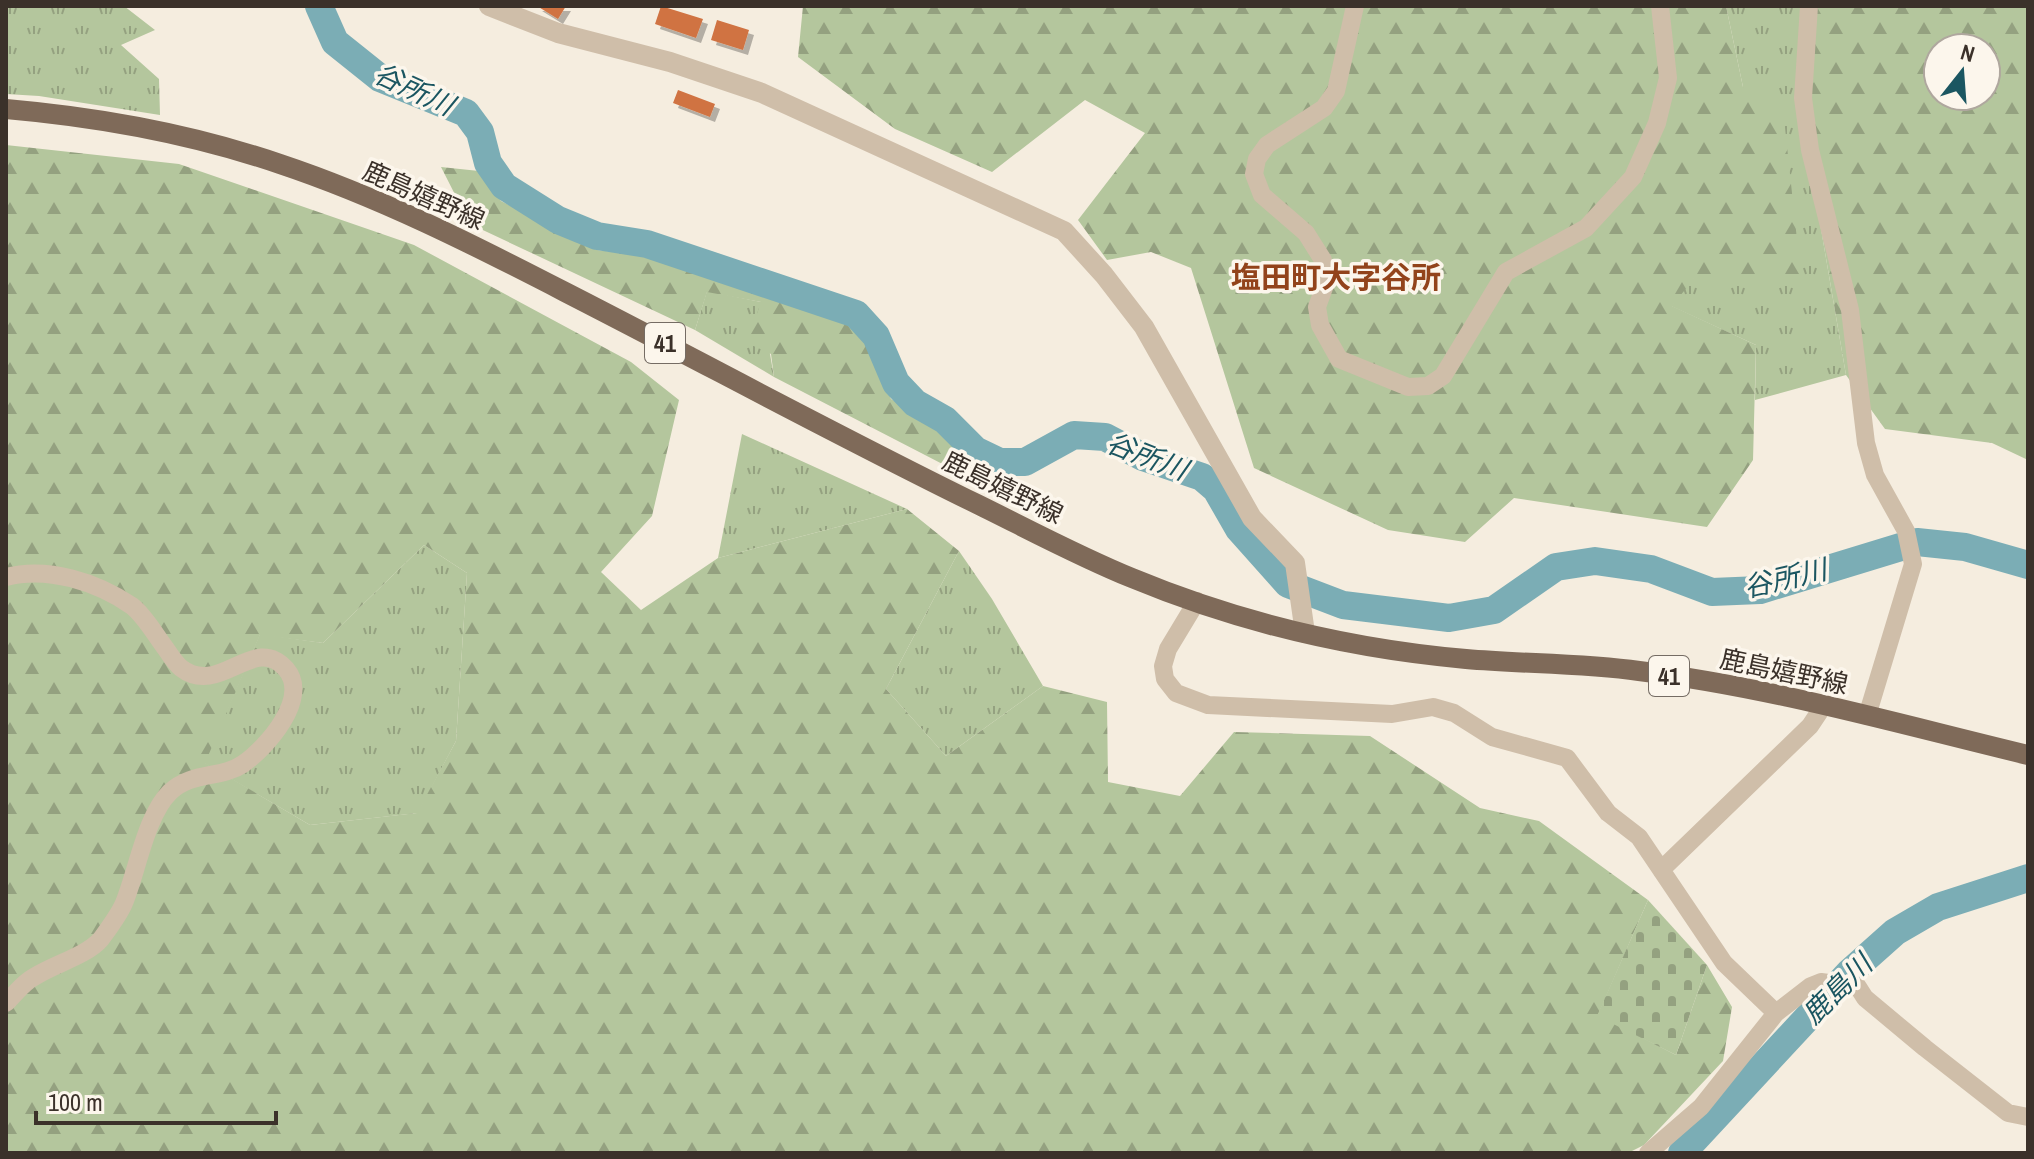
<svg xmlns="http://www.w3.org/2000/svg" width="2034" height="1159" font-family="'Archivo Narrow','Noto Sans JP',sans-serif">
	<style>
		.grass { fill: url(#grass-tufts) }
		.forest { fill: url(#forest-firs); fill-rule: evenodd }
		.cemetery { fill: url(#cemetery-stones) }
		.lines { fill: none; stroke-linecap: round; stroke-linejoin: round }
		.river { stroke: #7badb5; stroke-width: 28 }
		.building { fill: #d07342; filter: url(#shadow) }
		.minor { stroke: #cfbea9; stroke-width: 18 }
		.tertiary { stroke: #cfbea9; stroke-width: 20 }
		.primary { stroke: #7f6a59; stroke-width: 20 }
		.labels { text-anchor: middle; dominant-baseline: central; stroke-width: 7; stroke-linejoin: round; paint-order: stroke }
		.shield { fill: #fcf6ec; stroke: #756c64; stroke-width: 2 }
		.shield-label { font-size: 24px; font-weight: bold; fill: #3b312a }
		.street-label { font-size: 26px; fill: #3b312a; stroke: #fcf6ec }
		.water-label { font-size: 28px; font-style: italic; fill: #1b5661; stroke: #fcf6ec }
		.quarter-label { font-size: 30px; font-weight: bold; fill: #92431b; stroke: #fcf6ec }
	</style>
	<defs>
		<pattern id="grass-tufts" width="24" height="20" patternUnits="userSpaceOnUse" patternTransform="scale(2)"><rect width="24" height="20" fill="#b4c69d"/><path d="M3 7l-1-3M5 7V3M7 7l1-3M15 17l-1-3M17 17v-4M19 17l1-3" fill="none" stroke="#94a180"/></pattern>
		<pattern id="forest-firs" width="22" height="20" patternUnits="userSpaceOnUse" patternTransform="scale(2)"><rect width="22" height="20" fill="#b4c69d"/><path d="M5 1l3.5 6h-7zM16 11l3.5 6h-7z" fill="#94a180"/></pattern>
		<pattern id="cemetery-stones" width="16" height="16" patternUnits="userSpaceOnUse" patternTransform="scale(2)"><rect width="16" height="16" fill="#b4c69d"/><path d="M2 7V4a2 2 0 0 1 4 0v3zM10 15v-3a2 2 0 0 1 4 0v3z" fill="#94a180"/></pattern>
		<filter id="shadow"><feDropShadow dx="5" dy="5" stdDeviation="0" flood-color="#0004"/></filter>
	</defs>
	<rect width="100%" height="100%" fill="#f5eddf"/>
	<path class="grass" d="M6,6H124L155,30L121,45L159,79L160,115L39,96L6,94Z
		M1726,6H1803L1801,112L1846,375L1755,400L1756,345L1671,306L1695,276L1743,87Z
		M707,291L761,302L774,377L695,330Z
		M742,434L907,509L718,558Z
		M424,545L467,573L456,741L418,813L310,825L204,763L260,634L323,643Z
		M959,551L992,599L1043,686L946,756L886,689Z"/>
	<path class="forest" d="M803,6H1726L1743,87L1783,109L1801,277L1696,276L1672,306L1756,345L1753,460L1707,527L1514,498L1465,542L1388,530L1254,468L1191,268L1151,252L1107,260L1078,220L1145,133L1085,100L992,172L895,129L798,57Z
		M1803,6H2028V460L1992,443L1885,429L1846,375L1801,112ZM1938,48H1986V96H1938Z
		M6,145L179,164L414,245L631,362L679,400L652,516L601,572L641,610L718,558L907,509L959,551L886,689L946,756L1043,686L1107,702L1108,782L1180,796L1234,732L1370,736L1480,808L1539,821L1648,900L1598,1015L1676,1055L1707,965L1732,1007L1723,1061L1644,1145L1628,1153H6ZM424,545L467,573L456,741L417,813L310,825L205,763L260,635L323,643Z
		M441,167L479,171L501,201L597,250L668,258L846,321L868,342L891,399L943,428L977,468L954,470L774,377L771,354L747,343L761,302L707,292L695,330L470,224Z"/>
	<path class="cemetery" d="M1648,900L1707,965L1676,1055L1597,1016Z"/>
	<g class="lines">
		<path class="river" d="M319,6L335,42L380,78L466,113L480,132L488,163L504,186L558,220L597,236L647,244L856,314L876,336L896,383L915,403L945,420L975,450L1000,462H1025L1074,435L1105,437L1143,457L1202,477L1216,489L1239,529L1288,584L1343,605L1449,618L1494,610L1556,567L1595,561L1651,569L1712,592L1760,590L1917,542L1965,547L2028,565
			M1682,1153L1849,973L1895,932L1938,907L2028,878"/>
	</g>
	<path class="building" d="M537,6H566L558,19Z
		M661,6L703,19L696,38L655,24Z
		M717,20L749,30L743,50L711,40Z
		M678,90L715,104L710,117L673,103Z"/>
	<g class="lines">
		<path class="minor" d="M1355,6L1336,91L1324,108L1267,145L1257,159L1254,174L1262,195L1306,233L1323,260L1325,285L1317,307L1320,325L1339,359L1408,387L1428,386L1443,376L1506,272L1586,228L1633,177L1657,123L1668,78L1660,6
			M1809,6L1803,98L1810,150L1850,310L1866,443L1875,475L1906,531L1913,564L1867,716
			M6,577C48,566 97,582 132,606C145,616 156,636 166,649C170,655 175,663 181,668C220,698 254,632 286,669C311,698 266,748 243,764C221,779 192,771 170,792C146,815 137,872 124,903C119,915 109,928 101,939C86,957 47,966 28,981C20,987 13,996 6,1003
			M1197,601L1168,649L1163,666L1165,679L1176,693L1208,705L1392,714L1433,707L1454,713L1492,737L1567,758L1608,813L1639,837L1724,963L1776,1013
			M1661,870L1810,726L1824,705
			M1648,1153L1701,1107L1776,1013L1811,986L1821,982L1858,987L1865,998L1925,1048L2008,1113L2028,1117"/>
		<path class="tertiary" d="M489,6L558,33L670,62L762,93L1064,231L1104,275L1144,327L1252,518L1295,563L1305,633"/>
		<path class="primary" d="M6,109C98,117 192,134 280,164C379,197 472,244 565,292C702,362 838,436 977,504C1028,529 1080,557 1132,578C1238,622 1353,649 1466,659C1524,664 1582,663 1639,671C1770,687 1899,724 2028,755"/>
	</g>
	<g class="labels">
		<g class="shield">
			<rect x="645" y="323" width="40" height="40" rx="6"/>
			<rect x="1649" y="656" width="40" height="40" rx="6"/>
		</g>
		<g class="shield-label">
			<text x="665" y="343">41</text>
			<text x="1669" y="676">41</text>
		</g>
		<g class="street-label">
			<text transform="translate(424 195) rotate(24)">鹿島嬉野線</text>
			<text transform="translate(1003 487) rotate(26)">鹿島嬉野線</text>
			<text transform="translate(1784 671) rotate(12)">鹿島嬉野線</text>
		</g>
		<g class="water-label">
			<text transform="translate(414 89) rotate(25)">谷所川</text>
			<text transform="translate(1147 456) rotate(21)">谷所川</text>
			<text transform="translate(1785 578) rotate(-13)">谷所川</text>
			<text transform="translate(1837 989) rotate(-45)">鹿島川</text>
		</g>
		<g class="quarter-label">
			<text x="1336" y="277">塩田町大字谷所</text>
		</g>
	</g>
	<rect width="2034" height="1159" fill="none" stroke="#3b312a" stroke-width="16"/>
	<g transform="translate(1962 72) rotate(17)"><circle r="38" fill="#fcf6ec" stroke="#afa79e" stroke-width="2"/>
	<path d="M0-6L14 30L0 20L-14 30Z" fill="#1b5661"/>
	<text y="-12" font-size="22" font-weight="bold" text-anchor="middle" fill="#3b312a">N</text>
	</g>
	<path d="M36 1111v12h240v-12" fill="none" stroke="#3b312a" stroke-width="4"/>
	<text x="48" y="1111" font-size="24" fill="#3b312a" stroke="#fcf6ec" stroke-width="6" paint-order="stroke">100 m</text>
</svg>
